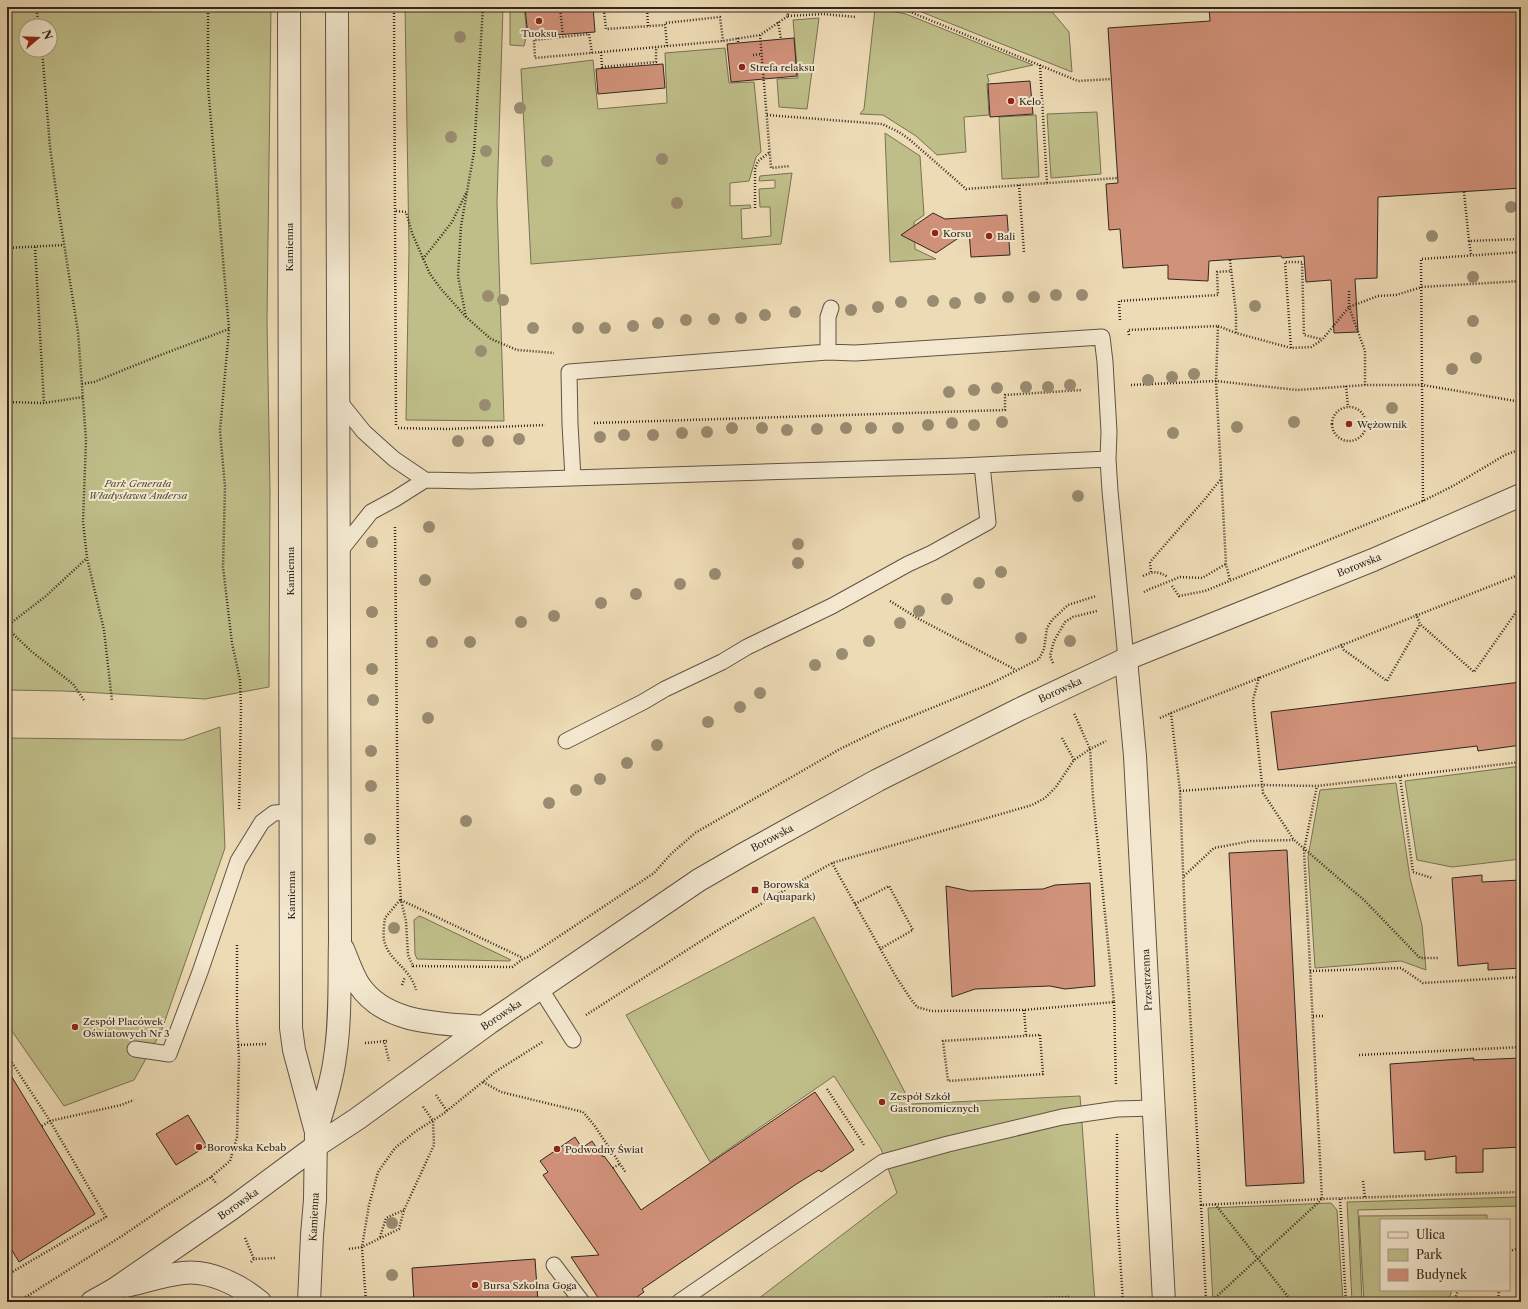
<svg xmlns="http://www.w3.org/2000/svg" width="1528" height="1309" font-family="'Libre Caslon Text',serif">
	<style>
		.green { fill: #bfbe89; stroke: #787254; fill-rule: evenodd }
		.building { fill: #d1927a; stroke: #31261f }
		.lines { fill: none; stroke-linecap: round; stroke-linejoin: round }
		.service-casing { stroke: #605344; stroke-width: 17 }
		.minor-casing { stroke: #605344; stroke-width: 24 }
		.tertiary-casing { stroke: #605344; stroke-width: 24 }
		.path { stroke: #31261f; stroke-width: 2.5; stroke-dasharray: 1 2; stroke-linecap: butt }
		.service { stroke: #f3e8cf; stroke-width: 15 }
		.minor { stroke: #f3e8cf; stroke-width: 22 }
		.tertiary { stroke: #f3e8cf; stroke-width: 22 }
		.tree { fill: #998c71 }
		.poi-dot { fill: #8f2418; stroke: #f3e8cf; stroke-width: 1.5 }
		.labels { text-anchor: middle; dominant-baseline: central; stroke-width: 4; stroke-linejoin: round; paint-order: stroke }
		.poi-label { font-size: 10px; fill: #31261f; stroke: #f3e8cf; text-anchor: start }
		.street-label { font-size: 10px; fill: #31261f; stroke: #f3e8cf }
		.park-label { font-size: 10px; font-style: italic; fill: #544c3a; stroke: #f3e8cf }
	</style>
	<rect width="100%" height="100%" fill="#eddbb5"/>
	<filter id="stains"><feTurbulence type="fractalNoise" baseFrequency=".005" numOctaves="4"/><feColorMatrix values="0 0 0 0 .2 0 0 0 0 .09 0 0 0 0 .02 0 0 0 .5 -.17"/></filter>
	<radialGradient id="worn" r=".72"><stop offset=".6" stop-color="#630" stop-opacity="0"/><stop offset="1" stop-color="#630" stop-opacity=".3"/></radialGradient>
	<path class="green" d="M7,7H271L267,320L270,490L269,687L205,699L64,691L7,690ZM26,26H50V50H26Z
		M405,7H503L497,202L504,421L406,420L409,249Z
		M510,7H524L527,34L524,46L510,45Z
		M792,7H845L843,12L824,11L792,12Z
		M909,7H1048L1069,32L1072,72Z
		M875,8L906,14L1033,65L987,75L989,81L987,84L989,115L964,117L966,152L937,155L916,136L883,115L860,114L864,109Z
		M819,18L807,109L779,107L777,79L798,78L793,20Z
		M725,48L729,83L754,82L761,152L756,157L749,181L730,183V206L750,205L751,208L741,209L742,239L771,236L770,207H760L759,189L775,188V180L759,181L760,176L792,173L781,244L531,264L521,69L593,60L598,109L667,103L665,53Z
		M1097,112L1101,174L1051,178L1047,114Z
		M1036,115L1039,177L1002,179L999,117Z
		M885,133L920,156L924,215L914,222L915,249L936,259L890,262Z
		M220,727L225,848L161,1032L134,1080L64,1106L7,1024V738L183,740Z
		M1521,766V859L1452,867L1417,860L1405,781Z
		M1396,783L1410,878L1422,925L1426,970L1401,961L1315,968L1308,857L1320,790Z
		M419,916L422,917L511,960L509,961L417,959L415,954L414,920Z
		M814,917L911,1104L1080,1096L1095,1302H754L897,1193L881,1149L834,1076L710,1162L626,1015Z
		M1521,1197V1206L1358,1210L1362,1302H1352L1347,1202Z
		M1331,1203L1337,1210L1343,1302H1213L1208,1208Z
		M1487,1215V1220H1381V1290H1452L1448,1302H1364L1359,1216Z"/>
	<path class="building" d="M525,7H593L595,32L528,37Z
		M1209,7H1521V188L1378,197L1377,278L1355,279L1358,332L1334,333L1331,280L1306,282L1304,256L1282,258L1281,256L1209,261L1208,281L1168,279V265L1123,268L1120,229L1109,230L1106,184L1118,183L1108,28L1210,21Z
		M794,38L797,76L731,82L727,44Z
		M663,64L665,88L598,94L596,69Z
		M1030,81L1033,114L990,117L988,84Z
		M933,213L945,219L1007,215L1010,255L971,257L969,231L936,253L901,235Z
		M1521,682V745L1478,751L1477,746L1278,770L1271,712Z
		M1287,850L1304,1183L1246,1186L1229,853Z
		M1482,875V882L1521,880V968L1488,970V963L1458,966L1452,878Z
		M1090,883L1095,986L1065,989L1050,986L975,989L952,997L946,886L970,891L1043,889L1055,885Z
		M1474,1058L1473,1060L1521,1058V1147L1483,1149V1172L1456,1173V1156L1425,1160V1151L1394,1153L1390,1064Z
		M7,1069L95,1214L19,1262L7,1242Z
		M815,1092L854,1150L821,1172L819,1170L798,1183L642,1289L644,1292L630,1302H601L571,1257L599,1255L543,1175L548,1172L540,1161L575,1137L582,1148L592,1141L603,1157L604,1156L613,1168L641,1210Z
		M188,1115L207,1146L176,1165L156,1134Z
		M535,1259L538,1302H414L412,1268Z"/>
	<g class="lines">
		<g class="service-casing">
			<path id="service" d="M828,352V317L831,308
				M339,401L364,432L394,459L425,480L395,499L371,512L340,551
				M573,478L570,424L569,372L828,352L855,353L1102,337L1105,362L1109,432L1108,459L1110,491L1126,659
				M425,480L472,481L960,466L1108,459
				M566,741L643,702L665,689L722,662L747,647L832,606L908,564L932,553L988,522L982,465
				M540,988L573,1040
				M135,1049L169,1054L200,972L238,861L262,822L274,813L291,812
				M554,1265L582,1302
				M679,1302L883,1162L948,1144L1062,1117L1117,1109L1154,1108"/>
		</g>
		<g class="minor-casing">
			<path id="minor" d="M1126,659L1135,756L1164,1302"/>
		</g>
		<g class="tertiary-casing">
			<path id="tertiary" d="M289,7L291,1028L294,1050L316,1132L315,1200L312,1235L309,1302
				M343,949C348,961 352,974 359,985C386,1025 441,1023 483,1027
				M316,1132C323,1108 332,1083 335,1057C341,1019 339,979 340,940L337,7
				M126,1286C144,1282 164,1275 183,1273C210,1270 240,1285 260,1302
				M92,1302L115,1289L231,1209L316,1146L357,1119L489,1023L699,880L744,854L878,780L1020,709L1126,659L1373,560L1521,495"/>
		</g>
		<path class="path" d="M36,7L39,26
			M208,7V86L229,329L220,431L225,487L223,567L232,643L240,680L241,708L239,811
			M394,7L396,426
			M560,7L563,37
			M895,7L903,9L1078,81L1111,79
			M788,16L823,14L856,17
			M778,22L781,39
			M648,26L647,8L604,11L606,29L665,25
			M760,35L771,168L790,166
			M738,38V43
			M667,46L665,23L720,17L723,41
			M42,50L50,147L58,206L78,332L86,440L83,522L87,558L104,630L112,701
			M601,52L602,67L656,62V47
			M592,53L589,34L534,40L535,58L723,41L760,35L788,16L787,7
			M753,55L762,54
			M1040,65L1047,183
			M767,115L882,124L899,132L909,139L966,189L1118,178
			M1019,185L1024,252
			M1464,192L1469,241
			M755,208V169L758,161L770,152
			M396,211L406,212L412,233L430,274L441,289L466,317L491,339L517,350L554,353
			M35,247L44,403
			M7,248L64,245
			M1471,254L1469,241L1521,239
			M423,259L452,222L466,193
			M1230,260L1236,313V333
			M1349,291V307L1365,351V385
			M466,317L458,276L461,226L474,152L483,7
			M1120,320L1119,301L1218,295L1217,272L1232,271
			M1218,326L1236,333L1291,348L1311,347L1322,340L1349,307L1378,296L1396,295L1422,287L1521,281
			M1129,335L1128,330L1218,326L1216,381L1226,564L1230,581
			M1291,348L1285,262H1302L1304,335L1321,339
			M82,384L94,382L158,356L229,329
			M1131,385L1216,381L1297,390L1365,385H1423L1521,402
			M1346,386L1348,407
			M7,402L44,403L83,397
			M1332 424a17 17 0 1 1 34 0a17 17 0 1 1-34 0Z
			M594,423L1005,410V395L1082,390
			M398,428L448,429L545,425
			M1423,501L1421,259L1521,252
			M395,527L398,855L401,900L406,921L408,955L413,966L412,969
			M1151,572L1150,562L1205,499L1221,479
			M1143,576C1153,571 1158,571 1168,577
			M1172,586L1179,596L1205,591L1423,501L1453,486L1505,455L1521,449
			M1144,592L1150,589L1180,577L1202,578L1226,564
			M890,601L919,619L1016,670
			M1416,614L1420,624L1474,672L1521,605
			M7,626L46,596L87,558
			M7,628L31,651L73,684L84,700
			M1341,644L1344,650L1387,681L1420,624
			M1053,663L1050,656L1054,641L1065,622L1073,617L1097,611
			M1259,677L1253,700L1263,793L1294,840L1365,901L1420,958H1438
			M1171,713L1180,791L1185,922L1201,1205L1322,1199L1304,850L1317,786
			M1160,718L1171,713L1521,574
			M1062,738L1074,760
			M1400,777L1413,872L1432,878
			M1180,791L1261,785L1317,786L1521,762
			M832,863L895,975L910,998L917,1007L931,1011L1024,1010L1114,1002L1093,797L1090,749L1074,713
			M1184,876L1214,848L1251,841L1293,840
			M400,900L385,918C384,925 383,933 384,940C389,962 410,967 416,990
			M401,900L523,958
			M855,904L889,886L913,930L880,949
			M413,966L512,967L523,959L528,957L654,873L671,854L695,833L840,749L883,728L990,684L1039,659L1044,649L1047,628L1052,620L1068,605L1096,596
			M1310,971L1401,968L1423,983L1521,977
			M402,985L405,977
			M1114,1002L1116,1085
			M1024,1010L1026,1035
			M586,1015L715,932L771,898L832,863L1032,805L1045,798L1056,787L1074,760L1090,749L1106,741
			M1313,1016H1323
			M1040,1035L1043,1074L948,1081L943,1041Z
			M384,1040L389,1061
			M365,1043L388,1041
			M238,1045L266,1044
			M7,1055L50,1121L106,1217L7,1275
			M1359,1055L1521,1047
			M483,1082L501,1092L583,1112L594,1125L626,1173
			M827,1089L864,1145
			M436,1095L447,1111
			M42,1126L50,1121L121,1105L134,1100
			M1117,1134V1210L1123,1302
			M613,1168L620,1164
			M211,1177L217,1184
			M1363,1181L1365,1198
			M1340,1199L1346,1302
			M1215,1204L1292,1302
			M1201,1205L1206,1300L1214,1299L1322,1199L1521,1192
			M380,1237L386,1218L404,1210
			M245,1238L254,1259
			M349,1249L362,1247L399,1229L404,1210L434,1145L433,1121L422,1105
			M1509,1251L1521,1248
			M251,1262L254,1259L275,1258
			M18,1302L122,1236L163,1208L211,1177L230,1161L237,1137L239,1058L237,1022V944
			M366,1302L362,1247L369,1205L378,1172L395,1148L416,1131L443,1114L495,1072L544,1041
			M948,1302L1069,1297
			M1454,1302L1458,1290
			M1498,1302L1499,1290"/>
		<use href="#service" class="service"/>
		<use href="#minor" class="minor"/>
		<use href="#tertiary" class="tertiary"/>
	</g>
	<g class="tree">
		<circle cx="460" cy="37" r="6"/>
		<circle cx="520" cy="108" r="6"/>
		<circle cx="451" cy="137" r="6"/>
		<circle cx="486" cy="151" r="6"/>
		<circle cx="662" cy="159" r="6"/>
		<circle cx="547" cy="161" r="6"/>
		<circle cx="677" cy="203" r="6"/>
		<circle cx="1511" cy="207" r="6"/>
		<circle cx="1432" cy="236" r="6"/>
		<circle cx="1473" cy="277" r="6"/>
		<circle cx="1056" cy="295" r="6"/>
		<circle cx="1082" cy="295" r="6"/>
		<circle cx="488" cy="296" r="6"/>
		<circle cx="1008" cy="297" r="6"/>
		<circle cx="1034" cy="297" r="6"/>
		<circle cx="980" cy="298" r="6"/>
		<circle cx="503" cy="300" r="6"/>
		<circle cx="933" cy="301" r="6"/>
		<circle cx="901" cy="302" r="6"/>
		<circle cx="955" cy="303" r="6"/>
		<circle cx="1255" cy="306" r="6"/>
		<circle cx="878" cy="307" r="6"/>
		<circle cx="851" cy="310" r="6"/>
		<circle cx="795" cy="312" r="6"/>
		<circle cx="765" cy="315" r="6"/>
		<circle cx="741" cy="318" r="6"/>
		<circle cx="714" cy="319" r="6"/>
		<circle cx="686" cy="320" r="6"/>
		<circle cx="1473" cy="321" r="6"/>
		<circle cx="658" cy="323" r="6"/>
		<circle cx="633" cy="326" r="6"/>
		<circle cx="533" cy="328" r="6"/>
		<circle cx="578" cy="328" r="6"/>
		<circle cx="605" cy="328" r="6"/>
		<circle cx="481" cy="351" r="6"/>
		<circle cx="1476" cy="358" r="6"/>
		<circle cx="1452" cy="369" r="6"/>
		<circle cx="1194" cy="374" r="6"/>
		<circle cx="1172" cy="377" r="6"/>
		<circle cx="1148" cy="380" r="6"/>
		<circle cx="1070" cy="385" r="6"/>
		<circle cx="1026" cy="387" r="6"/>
		<circle cx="1048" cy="387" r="6"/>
		<circle cx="997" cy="388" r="6"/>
		<circle cx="974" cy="390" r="6"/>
		<circle cx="949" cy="392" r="6"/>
		<circle cx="485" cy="405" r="6"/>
		<circle cx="1392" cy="408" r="6"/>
		<circle cx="1002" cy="422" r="6"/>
		<circle cx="1294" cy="422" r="6"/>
		<circle cx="952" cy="423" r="6"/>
		<circle cx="928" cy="425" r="6"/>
		<circle cx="974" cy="425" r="6"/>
		<circle cx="1237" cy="427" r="6"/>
		<circle cx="732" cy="428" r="6"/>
		<circle cx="762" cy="428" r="6"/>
		<circle cx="846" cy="428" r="6"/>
		<circle cx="871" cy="428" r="6"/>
		<circle cx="898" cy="428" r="6"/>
		<circle cx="817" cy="429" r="6"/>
		<circle cx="787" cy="430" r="6"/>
		<circle cx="707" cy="432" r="6"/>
		<circle cx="682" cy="433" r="6"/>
		<circle cx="1173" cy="433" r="6"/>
		<circle cx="624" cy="435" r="6"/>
		<circle cx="653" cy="435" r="6"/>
		<circle cx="600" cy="437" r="6"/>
		<circle cx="519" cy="439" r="6"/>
		<circle cx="458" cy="441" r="6"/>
		<circle cx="488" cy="441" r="6"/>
		<circle cx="1078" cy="496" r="6"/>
		<circle cx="429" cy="527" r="6"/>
		<circle cx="372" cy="542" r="6"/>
		<circle cx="798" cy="544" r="6"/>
		<circle cx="798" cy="563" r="6"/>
		<circle cx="1001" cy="572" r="6"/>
		<circle cx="715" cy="574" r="6"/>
		<circle cx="425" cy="580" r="6"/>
		<circle cx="979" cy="583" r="6"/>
		<circle cx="680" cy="584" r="6"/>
		<circle cx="636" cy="594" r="6"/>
		<circle cx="947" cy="599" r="6"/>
		<circle cx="601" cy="603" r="6"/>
		<circle cx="919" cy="611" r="6"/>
		<circle cx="372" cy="612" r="6"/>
		<circle cx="554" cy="616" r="6"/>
		<circle cx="521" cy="622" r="6"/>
		<circle cx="900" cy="623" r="6"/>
		<circle cx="1021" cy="638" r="6"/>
		<circle cx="869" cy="641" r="6"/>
		<circle cx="1070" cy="641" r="6"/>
		<circle cx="432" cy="642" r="6"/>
		<circle cx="470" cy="642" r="6"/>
		<circle cx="842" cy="654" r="6"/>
		<circle cx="815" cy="665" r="6"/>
		<circle cx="372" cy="669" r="6"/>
		<circle cx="760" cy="693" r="6"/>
		<circle cx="373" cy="700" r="6"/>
		<circle cx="740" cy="707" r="6"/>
		<circle cx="428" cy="718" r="6"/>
		<circle cx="708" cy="722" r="6"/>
		<circle cx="657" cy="745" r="6"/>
		<circle cx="371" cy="751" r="6"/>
		<circle cx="627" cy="763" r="6"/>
		<circle cx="600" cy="779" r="6"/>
		<circle cx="371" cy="786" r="6"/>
		<circle cx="576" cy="790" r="6"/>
		<circle cx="549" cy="803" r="6"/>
		<circle cx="466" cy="821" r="6"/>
		<circle cx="370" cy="839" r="6"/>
		<circle cx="394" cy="928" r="6"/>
		<circle cx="392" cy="1223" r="6"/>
		<circle cx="392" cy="1275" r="6"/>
	</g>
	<g class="poi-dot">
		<circle cx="539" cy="21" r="4"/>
		<circle cx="742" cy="67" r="4"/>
		<circle cx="1011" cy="101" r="4"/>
		<circle cx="935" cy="233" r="4"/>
		<circle cx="989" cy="236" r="4"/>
		<circle cx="1349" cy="424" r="4"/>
		<rect x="751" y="886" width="8" height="8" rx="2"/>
		<circle cx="75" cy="1027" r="4"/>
		<circle cx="882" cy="1102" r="4"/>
		<circle cx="199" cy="1147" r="4"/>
		<circle cx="557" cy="1149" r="4"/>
		<circle cx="475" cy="1285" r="4"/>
	</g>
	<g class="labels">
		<g class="poi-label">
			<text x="539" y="33" text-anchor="middle">Tuoksu</text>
			<text x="750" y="67">Strefa relaksu</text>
			<text x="1019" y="101">Kelo</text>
			<text x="943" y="233">Korsu</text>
			<text x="997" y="236">Bali</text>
			<text x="1357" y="424">Wężownik</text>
			<text x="763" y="884">Borowska<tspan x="763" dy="12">(Aquapark)</tspan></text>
			<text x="83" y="1021">Zespół Placówek<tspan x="83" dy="12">Oświatowych Nr 3</tspan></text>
			<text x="890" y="1096">Zespół Szkół<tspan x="890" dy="12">Gastronomicznych</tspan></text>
			<text x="207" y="1147">Borowska Kebab</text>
			<text x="565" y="1149">Podwodny Świat</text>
			<text x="483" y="1285">Bursa Szkolna Goga</text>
		</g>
		<g class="street-label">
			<text transform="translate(289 247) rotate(-90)">Kamienna</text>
			<text transform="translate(1359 565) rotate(-22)">Borowska</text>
			<text transform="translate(290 571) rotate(-90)">Kamienna</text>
			<text transform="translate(1060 690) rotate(-25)">Borowska</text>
			<text transform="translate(772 838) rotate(-28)">Borowska</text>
			<text transform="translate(291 895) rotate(-90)">Kamienna</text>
			<text transform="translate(1147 980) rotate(-93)">Przestrzenna</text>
			<text transform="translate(501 1015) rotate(-34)">Borowska</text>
			<text transform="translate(238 1204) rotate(-35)">Borowska</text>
			<text transform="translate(314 1217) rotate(-87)">Kamienna</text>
		</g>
		<g class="park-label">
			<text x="138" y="483">Park Generała<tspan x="138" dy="12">Władysława Andersa</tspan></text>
		</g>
	</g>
	<rect width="1528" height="1309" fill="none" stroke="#eddbb5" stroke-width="24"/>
	<rect x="8" y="8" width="1512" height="1293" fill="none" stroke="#31261f" stroke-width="2"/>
	<rect x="12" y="12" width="1504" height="1285" fill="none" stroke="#31261f"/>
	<rect x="1380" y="1219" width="130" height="72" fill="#f3e8cf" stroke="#a59a89"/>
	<rect x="1388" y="1232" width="20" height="6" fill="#f3e8cf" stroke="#a59a89"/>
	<text x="1416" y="1239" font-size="12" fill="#31261f">Ulica</text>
	<rect x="1388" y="1249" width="20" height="12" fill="#bfbe89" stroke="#a59a89"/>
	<text x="1416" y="1259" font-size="12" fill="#31261f">Park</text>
	<rect x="1388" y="1269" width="20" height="12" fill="#d1927a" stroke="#a59a89"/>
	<text x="1416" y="1279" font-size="12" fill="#31261f">Budynek</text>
	<g transform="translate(38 38) rotate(71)"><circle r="19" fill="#f3e8cf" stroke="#a59a89"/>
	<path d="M0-3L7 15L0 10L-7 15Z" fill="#8f2418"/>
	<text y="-6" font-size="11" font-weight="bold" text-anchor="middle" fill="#31261f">N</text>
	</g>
	<rect width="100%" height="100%" filter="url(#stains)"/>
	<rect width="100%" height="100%" fill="url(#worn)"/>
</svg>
